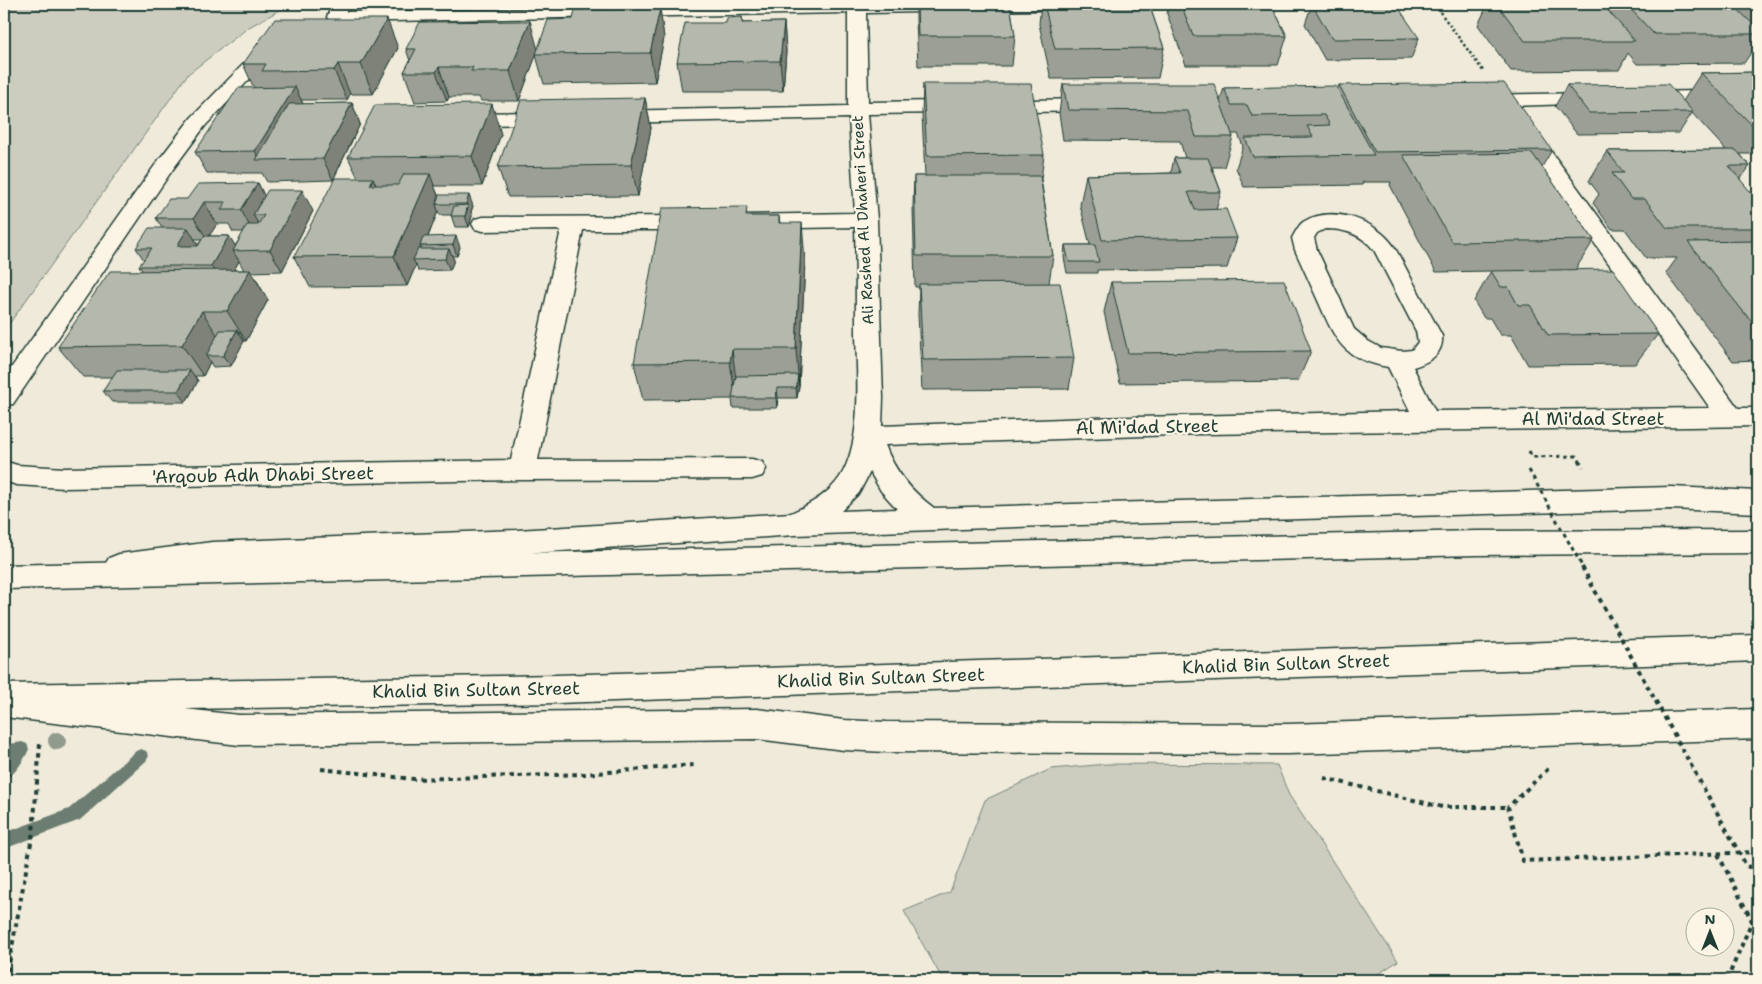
<svg xmlns="http://www.w3.org/2000/svg" width="1762" height="984" font-family="'Shantell Sans',sans-serif">
	<style>
		.green { fill: #cccdbf; stroke: #76857a }
		.lines { fill: none; stroke-linecap: round; stroke-linejoin: round }
		.stream { fill: #6c7d71; fill-rule: evenodd }
		.minor-casing { stroke: #1f3d34; stroke-width: 3 }
		.major-casing { stroke: #1f3d34; stroke-width: 3 }
		.path-far2 { stroke: #1f3d34; stroke-width: 2.5; stroke-dasharray: 2.5 2.5; stroke-linecap: butt }
		.path-far1 { stroke: #1f3d34; stroke-width: 3; stroke-dasharray: 4 4; stroke-linecap: butt }
		.path { stroke: #1f3d34; stroke-width: 4; stroke-dasharray: 4.5 4.5; stroke-linecap: butt }
		.minor { fill: #fcf5e5; fill-rule: evenodd }
		.major { fill: #fcf5e5; fill-rule: evenodd }
		.path-bridge-far1 { stroke: #1f3d34; stroke-width: 3; stroke-dasharray: 4 4; stroke-linecap: butt }
		.path-bridge { stroke: #1f3d34; stroke-width: 4; stroke-dasharray: 4.5 4.5; stroke-linecap: butt }
		.tree { fill: #909b8e }
		.wall { fill: #9c9f95; stroke: #1f3d34; fill-rule: evenodd }
		.shaded-wall { fill: #7f8279; stroke: #1f3d34 }
		.building { fill: #b5b9ad; stroke: #1f3d34 }
		.labels { text-anchor: middle; dominant-baseline: central; stroke-width: 4.5; stroke-linejoin: round; paint-order: stroke }
		.far-street-label { font-size: 15px; fill: #1f3d34; stroke: #fcf5e5 }
		.street-label { font-size: 18px; fill: #1f3d34; stroke: #fcf5e5 }
	</style>
	<rect width="100%" height="100%" fill="#efeada"/>
	<filter id="ink" filterUnits="userSpaceOnUse"><feTurbulence type="fractalNoise" baseFrequency=".02" numOctaves="2"/><feDisplacementMap in="SourceGraphic" scale="10" xChannelSelector="R" yChannelSelector="G"/><feConvolveMatrix kernelMatrix="1 2 1 2 8 2 1 2 1" color-interpolation-filters="sRGB"/></filter>
	<g filter="url(#ink)">
		<path class="green" d="M4,4H291L249,27L188,74L4,331Z
			M1107,764L1277,765L1289,795L1398,961L1369,980H943L904,911L950,892L985,800L1051,769Z"/>
		<g class="lines">
			<path class="stream" d="M22,742L27,744L29,749C25,759 14,776 4,780V761L6,759H4V745Z
				M141,749L146,751L149,756L146,761L80,820L4,849V833L69,809L136,751Z"/>
			<g class="minor-casing">
				<path id="minor" d="M332,4H348L346,12L802,4H1099L1097,8L1091,9L866,13L868,102L1097,99L1104,101L1107,105L1104,109L1097,111L868,114L877,220L883,398L882,426L1090,418L1410,411L1388,367C1344,359 1336,342 1319,303C1311,285 1303,268 1295,250L1292,238C1295,233 1298,226 1303,222C1333,204 1378,221 1395,248L1442,336C1444,355 1427,363 1413,367L1435,411L1710,408L1514,128L1517,124L1524,122L1531,124L1738,408H1758V426L1201,434L885,445C895,472 911,491 934,508L1671,487L1758,491V513L1671,509L1043,526L795,535L517,554L212,566L119,578L109,574L104,566L109,558L119,554L212,542L517,530L791,513C809,505 829,494 840,477C863,441 857,376 856,334C856,298 856,263 855,227L742,229L734,227L731,222L734,217L742,215L855,213L849,118L612,123L605,121L602,117L605,113L612,111L848,106V13L336,22L330,21L327,17ZM1325,229C1345,229 1361,234 1374,250L1416,331L1418,342L1412,350L1402,351L1381,348L1368,341L1354,329L1317,250L1314,238L1317,233ZM870,472L881,491L897,509L841,511L859,493Z
					M272,40L278,41L281,45L278,49L205,126L173,169L13,404L4,406V378L158,161L191,118L266,41Z
					M1758,90V102L1642,104L1635,102L1632,98L1635,94L1642,92Z
					M1597,93L1604,95L1607,99L1604,103L1480,107L1473,105L1470,101L1473,97L1480,95Z
					M551,112L558,114L561,118L558,122L551,124L459,125L452,123L449,119L452,115L459,113Z
					M696,216L704,218L707,223L704,228L696,230H583L538,460L752,459L762,462L766,469L762,476L752,479L522,480L64,488L17,485L4,481V461L17,465L64,468L511,460L561,230L483,231L475,229L472,224L475,219L483,217Z
					M4,689L239,715L757,709L844,720L887,722L1288,724L1758,709V739L1288,754L887,752L844,750L757,739L239,745L4,717Z"/>
			</g>
			<g class="major-casing">
				<path id="major" d="M1476,531L1758,530V553L1476,555L4,589V565Z
					M1758,635V661L557,703L4,712V684L557,675Z"/>
			</g>
			<path class="path-far2" d="M1434,4L1484,72"/>
			<path class="path-far1" d="M1529,451L1532,457L1577,456L1583,467"/>
			<path class="path" d="M321,769L414,779L585,774L694,765
				M1548,769L1508,807L1523,861L1758,852
				M1324,778L1442,807H1508
				M1718,854L1752,921H1758
				M1747,867L1758,866
				M6,980L33,832L40,744
				M1727,980L1752,921"/>
			<use href="#minor" class="minor"/>
			<use href="#major" class="major"/>
			<path class="path-bridge-far1" d="M1529,470L1583,568"/>
			<path class="path-bridge" d="M1582,567L1747,867"/>
		</g>
		<circle class="tree" cx="57" cy="741" r="9"/>
		<path class="wall" d="M916,4H1010L1015,36L1012,66H918L916,20Z
			M1041,4H1149L1164,48L1158,78L1051,79L1039,24Z
			M1169,4H1271L1287,36L1278,65H1186L1167,14Z
			M1312,4L1419,38L1411,59L1325,60L1305,24Z
			M1488,4H1758V47L1756,45L1744,63L1637,64L1628,53L1619,70L1511,71L1478,25Z
			M660,9L664,38L655,82L544,84L536,55L519,101H481L479,97H449L447,101L415,102L404,72L410,61L406,49L530,21L537,50L573,19Z
			M742,17L743,23L784,22L786,51L783,91H682L677,62L726,23Z
			M398,48L373,94H350L347,100H301L303,104L352,103L360,124L333,180L267,182L262,173H207L195,152L254,88L243,64Z
			M1758,72V154H1740L1750,166L1740,180L1758,201V360L1733,361L1666,273L1677,258H1646L1625,229H1612L1593,203L1599,194L1589,181L1607,151L1726,150L1692,113L1679,133L1577,134L1555,106L1567,85L1683,101L1701,73Z
			M923,84L1044,155L1041,179L1053,256L1049,283L1074,358L1069,389L922,390L918,315L919,287H915L913,206L914,176H925L922,114Z
			M1063,84L1220,101L1224,88H1338L1339,85L1552,150L1542,167L1594,240L1575,270L1658,334L1635,364L1528,365L1511,335H1500L1490,318H1484L1474,301L1491,271L1436,272L1390,185L1391,182H1363L1362,185L1244,187L1236,168L1243,146L1238,134H1232L1233,137L1224,167H1212L1221,192L1216,210L1237,238L1227,268L1097,270V273H1067L1064,257L1065,245H1090L1080,205L1086,175L1171,173L1174,158H1185L1180,141L1063,140L1059,113Z
			M645,98L651,128L638,196L508,197L498,167Z
			M501,134L482,186H434L439,197V195L473,206L471,212L472,216L469,227H455L451,215H440L438,211L428,237L460,247L457,256H452L454,260L450,270L418,271L416,265L407,286L310,287L294,257L358,178L348,157Z
			M258,183L264,196L313,211L282,271L252,272L268,300L246,341H244L231,366L213,367L210,362L203,376H195L198,381L186,402H112L103,391L113,377H83L58,347L142,270L139,266L144,260L136,248L162,228L156,218L187,199ZM217,224H229L233,232H244L235,246L229,236H209ZM195,239H202L198,245ZM239,261L244,270H234Z
			M748,216H779L780,223L805,261L799,386L797,398H778L777,408H733L732,399L643,400L634,363Z
			M1111,282L1311,351L1298,381L1120,383L1104,312Z"/>
		<path class="shaded-wall" d="M660,9L664,38L655,82L650,53Z
			M387,19L398,48L373,94L361,64Z
			M530,21L538,50L519,101L510,71Z
			M784,22L786,51L783,91L780,61Z
			M338,64L350,94L347,100L334,70Z
			M439,67L449,97L447,101L436,72Z
			M295,87L305,108L260,160L255,151Z
			M645,98L651,128L638,196L631,165Z
			M352,103L360,124L333,180L323,159Z
			M492,104L501,134L482,186L472,156Z
			M430,174L441,204H436L438,211L424,246H420L422,251L413,260L416,265L407,286L394,256Z
			M373,178L386,209L370,185Z
			M258,183L269,205L253,215L258,223L253,232L241,210Z
			M302,190L313,211L282,271L270,250Z
			M469,195L473,206L471,212L472,216L469,227L465,216L468,208L466,204Z
			M204,202L217,224L207,239L194,218Z
			M802,223L805,261L799,386L796,349Z
			M188,228L201,250L190,267L177,246Z
			M229,236L238,250L233,251L239,261L224,288L211,266Z
			M456,236L460,247L457,256L453,245Z
			M449,249L454,260L450,270L445,259Z
			M250,270L268,300L246,341L227,311Z
			M202,311L221,341L206,356L210,362L203,376L182,345Z
			M237,330L244,341L231,366L223,356Z
			M732,349L737,387L736,399L730,362Z
			M190,370L198,381L186,402L178,391Z
			M798,375L799,386L797,398L796,388Z
			M777,388L778,398L777,408L776,398Z"/>
		<path class="building" d="M917,4H1010L1015,36H918Z
			M1044,4H1149L1164,48L1055,49Z
			M1181,4H1271L1287,36H1193Z
			M1312,4H1396L1419,38L1332,39Z
			M1497,4H1602L1635,41H1525Z
			M1626,4H1732L1758,29V34H1654Z
			M660,9L650,53L536,54L548,20L573,19L575,10Z
			M742,17V23L784,22L780,61L677,62L685,23H726L727,18Z
			M275,19H387L361,64H338L334,70L262,71L266,64H243Z
			M530,21L510,71H471L473,67H439L436,72H404L416,49H406L420,22Z
			M1758,72V124H1751L1701,73Z
			M1504,83L1552,150L1375,152L1339,85Z
			M923,84H1031L1044,155L927,156Z
			M1063,84H1214L1233,137H1196L1188,111L1068,110Z
			M1668,84L1693,112L1589,113L1567,85Z
			M1336,86L1374,155L1253,157L1245,138L1313,137L1307,126L1330,125L1324,115L1252,116L1247,105H1231L1224,88Z
			M295,87L255,151L195,152L238,88Z
			M645,98L631,165L498,167L521,100Z
			M352,103L323,159L256,160L289,104Z
			M492,104L472,156L348,157L375,105Z
			M1736,150L1750,166H1729L1758,201V228H1667L1645,199H1631L1612,173H1624L1607,151Z
			M1532,153L1594,240L1452,242L1403,155Z
			M1174,158H1208L1221,192H1188L1195,210L1226,209L1237,238L1102,240L1086,175L1180,173Z
			M404,174H430L394,256L294,257L335,178H373L370,185H398Z
			M914,176H1040L1053,256H916Z
			M258,183L241,210H221L226,202H204L194,218H156L169,199H187L198,184Z
			M268,190H302L270,250L233,251L247,225H258L264,215H253Z
			M439,195H469L466,204H436Z
			M468,205L465,216H451L454,206Z
			M747,207L746,216H779V223H802L796,349H732L730,362L634,363L662,208Z
			M149,228H188L177,246H198L204,236H229L211,266H139L152,248H136Z
			M456,236L453,245L420,246L423,237Z
			M1758,241V330L1688,242Z
			M1065,245H1095L1099,262H1069Z
			M418,249H449L445,259L413,260Z
			M1613,269L1658,334L1548,335L1530,305H1518L1508,287H1501L1491,271Z
			M250,270L227,311H202L182,345L58,347L110,271Z
			M1284,280L1311,351L1128,353L1111,282Z
			M1060,283L1074,358L923,360L919,284Z
			M220,330H237L223,356H206Z
			M117,370H190L178,391H103Z
			M798,375L796,388H777L776,398H732L736,376Z"/>
	</g>
	<g class="labels">
		<g class="far-street-label">
			<text transform="translate(863 220) rotate(-93)">Ali Rashed Al Dhaheri Street</text>
		</g>
		<g class="street-label">
			<text x="1593" y="419">Al Mi'dad Street</text>
			<text transform="translate(1147 427) rotate(-1)">Al Mi'dad Street</text>
			<text transform="translate(263 475) rotate(-1)">'Arqoub Adh Dhabi Street</text>
			<text transform="translate(1286 664) rotate(-2)">Khalid Bin Sultan Street</text>
			<text transform="translate(881 678) rotate(-2)">Khalid Bin Sultan Street</text>
			<text transform="translate(476 690) rotate(-1)">Khalid Bin Sultan Street</text>
		</g>
	</g>
	<rect width="1762" height="984" fill="none" stroke="#fcf5e5" stroke-width="20"/>
	<rect x="10" y="10" width="1742" height="964" fill="none" stroke="#1f3d34" stroke-width="2" filter="url(#ink)"/>
	<g transform="translate(1710 932)"><circle r="24" fill="#fcf5e5" stroke="#a4ab9e"/>
	<path d="M0-4L9 19L0 12L-9 19Z" fill="#1f3d34"/>
	<text y="-8" font-size="14" font-weight="bold" text-anchor="middle" fill="#1f3d34">N</text>
	</g>
</svg>
